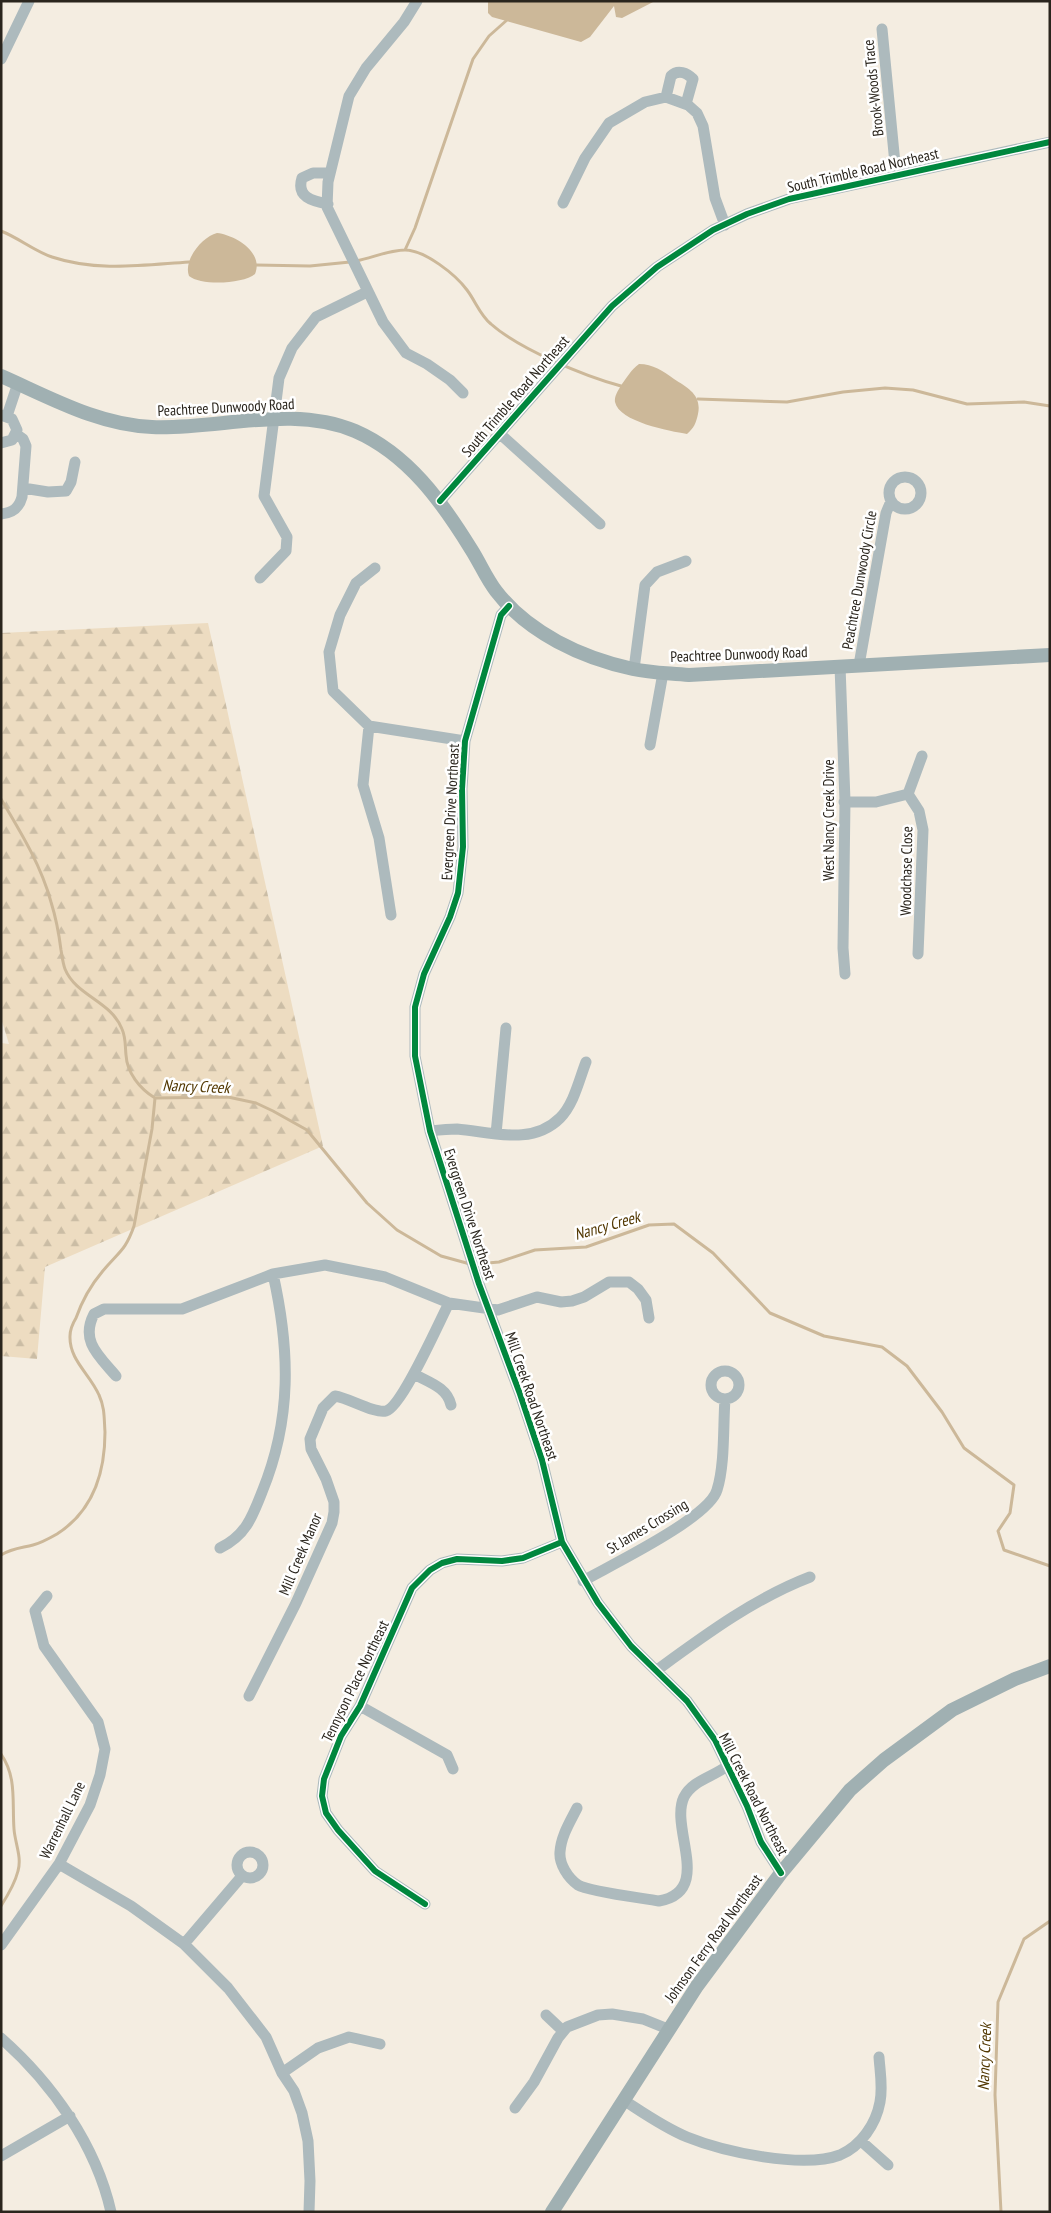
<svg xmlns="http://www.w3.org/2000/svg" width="1051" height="2213" font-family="'PT Sans Narrow',sans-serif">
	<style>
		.forest { fill: url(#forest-firs) }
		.water { fill: #ccb899 }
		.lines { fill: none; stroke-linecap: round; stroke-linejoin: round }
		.stream { stroke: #ccb899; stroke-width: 3 }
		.minor { stroke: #adbabd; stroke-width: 11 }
		.major { stroke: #a0b0b2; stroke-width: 14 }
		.cycleway-casing { stroke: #fff; stroke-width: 9 }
		.cycleway { stroke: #00873e; stroke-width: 6 }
		.labels { text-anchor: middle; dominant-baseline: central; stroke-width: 5; stroke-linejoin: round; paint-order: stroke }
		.street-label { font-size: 15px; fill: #2a251d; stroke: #fff }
		.water-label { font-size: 16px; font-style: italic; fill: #533903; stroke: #fff }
	</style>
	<defs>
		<pattern id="forest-firs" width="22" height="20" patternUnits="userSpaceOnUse" patternTransform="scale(1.25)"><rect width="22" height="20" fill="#eddcc1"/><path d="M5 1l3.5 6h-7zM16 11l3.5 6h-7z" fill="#cbbda5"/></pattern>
	</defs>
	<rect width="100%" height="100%" fill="#f4ede1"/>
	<path class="forest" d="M208,623L323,1146L45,1267L37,1359L1,1356V1043L9,1044L1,1018V633Z"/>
	<path class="water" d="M488,1H655L622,18L616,17L614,6L590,37L581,42L492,17L488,13Z
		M217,233C235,235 264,252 255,274C243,284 201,286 189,276C183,260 202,237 217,233Z
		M639,364C653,364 663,371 674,379C688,388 702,395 698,414C696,423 694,428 687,434C670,431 619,422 615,402C614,396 619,389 622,384C628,376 631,370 639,364Z"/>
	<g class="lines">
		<path class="stream" d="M1,231C19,238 34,251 52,257C97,272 143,265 189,262
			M405,250L415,228L473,59L489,36L507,20
			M356,261C372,258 389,250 405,250C425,250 456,275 467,290C476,302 480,315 491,324C519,349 584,376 621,386
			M256,265L310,266L350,262
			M698,399L787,402L843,392L885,388L913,390L967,404L1024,402L1050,406
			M1,799C20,831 41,865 51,902C56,918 59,934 61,950C62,956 63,964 65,969C76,996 111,1001 122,1029C126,1038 125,1046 126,1055C127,1073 140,1089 155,1098L228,1097L256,1103L273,1111L307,1130L367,1203L397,1230L441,1256L470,1264
			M476,1264L499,1262L535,1250L586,1247L649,1225L674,1224L713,1253L770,1313L824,1336L882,1347L907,1366L942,1412L964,1448L1014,1485L1010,1513L998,1531L1004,1550L1050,1566
			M1,1555C12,1548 21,1548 33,1545C41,1543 50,1538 57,1534C93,1511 105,1472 105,1432C104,1419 105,1408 99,1395C90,1374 69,1360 70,1336C70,1329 73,1323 76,1318C82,1301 91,1285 102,1272C118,1252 125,1252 134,1226L152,1129L155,1098
			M1,1754C17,1777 12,1802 14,1829C15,1843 22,1857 18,1871C15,1883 8,1895 1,1906
			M1001,2212L995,2095L998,2002L1024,1939L1050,1921"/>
		<path class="minor" d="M417,1L404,22L366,68L349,96L328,182L327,207L383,322L406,353L427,364L450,380L463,393
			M882,29L896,174
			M1,59L29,1
			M666,97L671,76C678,69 687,73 693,79L686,104
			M563,203L585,158L609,123L645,102L666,97L688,105L697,113L703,126L715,198L725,225
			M328,204C312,201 296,197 302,178L313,173H330
			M1,415L12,419L17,430L12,440L1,443
			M7,416L18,383
			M499,433L600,524
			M889 493a16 16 0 1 1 32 0a16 16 0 1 1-32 0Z
			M23,488L48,492L66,491L71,482L75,462
			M440,501L612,306L657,267L713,230L747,214L789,199L1050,142
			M1,514C13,513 19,508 22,497L26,446L23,439L16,434
			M375,568L356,583L340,615L329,652L333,691L369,726L465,741
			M260,578L286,551L287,537L264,496L279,378L292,348L316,317L367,292
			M509,606L501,615L465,741L462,789L463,847L458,893L450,917L424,974L415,1007V1056L430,1131L479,1284L520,1394L542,1460L562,1542L598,1603L631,1646L687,1701L715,1740L747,1806L761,1842L781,1873
			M859,665L886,513L891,501
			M840,666L845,801L843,948L845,974
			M634,669L645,585L657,572L686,561
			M369,726L363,785L379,838L391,915
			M650,745L663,673
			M908,794L919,811L923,830L918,954
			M908,794L922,756
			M844,802H876L908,794
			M430,1131C439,1130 448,1129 457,1129C492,1132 532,1146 560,1118C574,1104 579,1080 586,1062
			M496,1134L506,1028
			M711 1385a14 14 0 1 1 28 0a14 14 0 1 1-28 0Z
			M414,1374C428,1382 447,1387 451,1405
			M116,1376C99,1356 80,1341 94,1314L104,1309H182L273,1274L325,1265L385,1277L449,1303L498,1310L537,1297L561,1302L572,1301L584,1297L609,1282H629L638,1289L646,1300L649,1318
			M220,1548C245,1536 252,1518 262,1492C292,1419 290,1350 273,1274
			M583,1581C611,1565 709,1518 717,1490C725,1465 723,1426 725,1399
			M657,1670C705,1635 755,1598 810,1577
			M249,1696L296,1603L332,1523L334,1512V1502L326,1479L311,1449L310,1439L323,1408L335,1396C349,1398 375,1414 386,1411C402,1407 440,1320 449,1303
			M360,1706L447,1755L453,1769
			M577,1808C570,1822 561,1836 560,1852C559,1864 568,1878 578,1885C590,1892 643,1898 659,1901C714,1891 669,1828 684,1797C693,1780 713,1777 727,1766
			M237 1865a13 13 0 1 1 26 0a13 13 0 1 1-26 0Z
			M59,1864L131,1906L184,1944L228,1988L266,2037L282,2073L294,2091L302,2113L308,2141L310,2181L309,2212
			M425,1904L375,1871L338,1830L326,1813L322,1796L324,1779L341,1736L360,1706L412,1588L430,1570L442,1563L457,1559L502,1561L523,1558L562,1542
			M184,1944L242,1876
			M1,1945L59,1864L90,1805L100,1775L105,1749L98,1722L44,1646L35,1611L47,1596
			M546,2015L563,2031
			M1,2038C52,2083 96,2145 111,2212
			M282,2073L318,2048L349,2037L380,2044
			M625,2101C645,2114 665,2128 687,2137C724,2152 803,2169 840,2155C861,2146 876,2124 880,2102C883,2087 880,2072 879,2057
			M515,2108L534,2082L558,2038L567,2027L598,2015L612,2014L643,2019L668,2029
			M861,2141L888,2165
			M1,2156L70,2116"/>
		<path class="major" d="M1,376C49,397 98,425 152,427C218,430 292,404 355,431C408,454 442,502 471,549C480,563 486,578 496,591C528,633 582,658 633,669C651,673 670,673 689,675L1050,655
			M552,2212L697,1986L781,1873L850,1790L884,1760L952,1710L1015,1679L1050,1666"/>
		<g class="cycleway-casing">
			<path id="cycleway" d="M440,501L612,306L657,267L713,230L747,214L789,199L1050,142
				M509,606L501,615L465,741L462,789L463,847L458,893L450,917L424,974L415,1007V1056L430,1131L479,1284L520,1394L542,1460L562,1542L598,1603L631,1646L687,1701L715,1740L747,1806L761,1842L781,1873
				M425,1904L375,1871L338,1830L326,1813L322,1796L324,1779L341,1736L360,1706L412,1588L430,1570L442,1563L457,1559L502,1561L523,1558L562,1542"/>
		</g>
		<use href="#cycleway" class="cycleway"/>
	</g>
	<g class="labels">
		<g class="street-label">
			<text transform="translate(873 88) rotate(-96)">Brook-Woods Trace</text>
			<text transform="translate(863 170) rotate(-13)">South Trimble Road Northeast</text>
			<text transform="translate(515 396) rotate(-49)">South Trimble Road Northeast</text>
			<text transform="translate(226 407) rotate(-3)">Peachtree Dunwoody Road</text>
			<text transform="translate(859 580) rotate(-80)">Peachtree Dunwoody Circle</text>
			<text transform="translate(739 654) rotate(-2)">Peachtree Dunwoody Road</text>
			<text transform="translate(450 812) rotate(-87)">Evergreen Drive Northeast</text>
			<text transform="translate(828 820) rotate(-90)">West Nancy Creek Drive</text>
			<text transform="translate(906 871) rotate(-89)">Woodchase Close</text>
			<text transform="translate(470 1214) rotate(72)">Evergreen Drive Northeast</text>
			<text transform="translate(532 1396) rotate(71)">Mill Creek Road Northeast</text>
			<text transform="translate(647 1526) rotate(-31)">St James Crossing</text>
			<text transform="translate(300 1554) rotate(-67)">Mill Creek Manor</text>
			<text transform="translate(355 1681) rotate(-64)">Tennyson Place Northeast</text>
			<text transform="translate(754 1794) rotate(63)">Mill Creek Road Northeast</text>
			<text transform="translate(62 1820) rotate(-64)">Warrenhall Lane</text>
			<text transform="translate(713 1938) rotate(-54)">Johnson Ferry Road Northeast</text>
		</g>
		<g class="water-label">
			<text transform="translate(196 1086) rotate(2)">Nancy Creek</text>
			<text transform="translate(607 1225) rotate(-16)">Nancy Creek</text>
			<text transform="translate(984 2057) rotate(-88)">Nancy Creek</text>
		</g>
	</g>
	<rect width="1051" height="2213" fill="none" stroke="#2a251d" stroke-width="5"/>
</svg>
